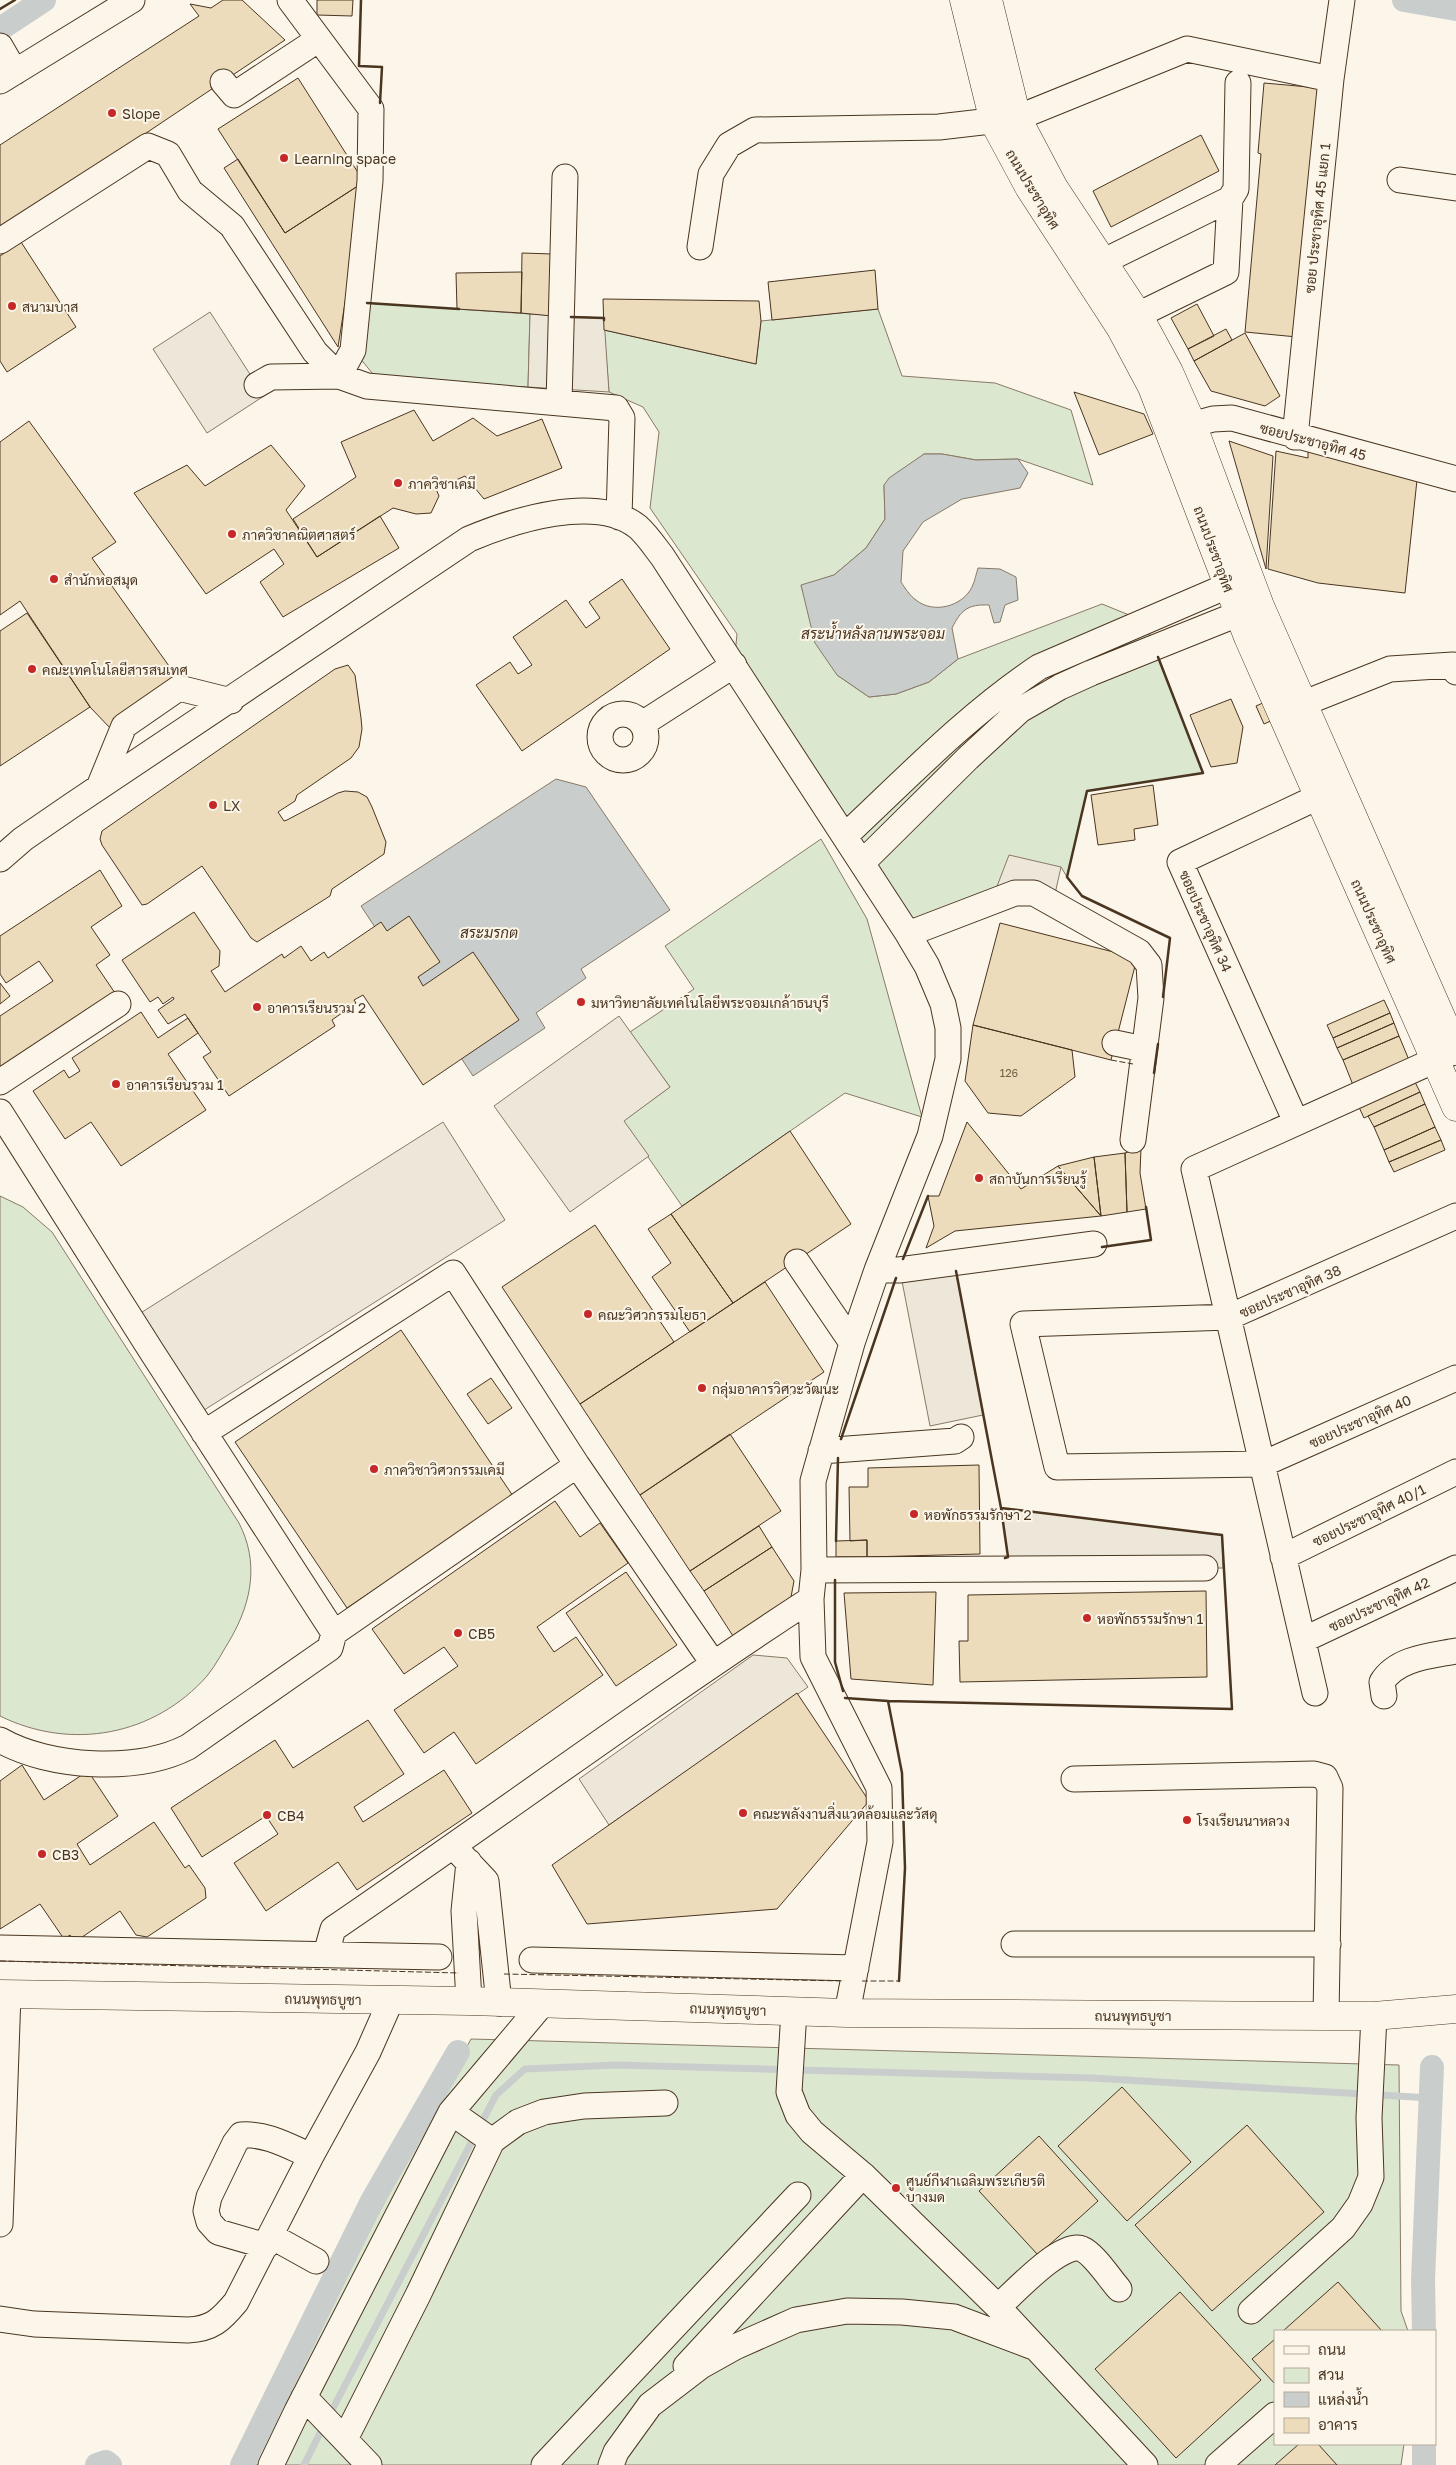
<svg xmlns="http://www.w3.org/2000/svg" width="1456" height="2465" font-family="'Golos Text',Sarabun,sans-serif">
	<style>
		.green { fill: #dce7d0; stroke: #887966 }
		.parking { fill: #ede7d9; stroke: #887966 }
		.water { fill: #c9cecd; stroke: #887966 }
		.lines { fill: none; stroke-linecap: round; stroke-linejoin: round }
		.stream { stroke: #c9cecd; stroke-width: 7 }
		.canal { stroke: #c9cecd; stroke-width: 24 }
		.building { fill: #ecdcbc; stroke: #4a3520 }
		.minor-casing { stroke: #4a3520; stroke-width: 27 }
		.major-casing { stroke: #4a3520; stroke-width: 29 }
		.minor { stroke: #fbf6e9; stroke-width: 25 }
		.major { stroke: #fbf6e9; stroke-width: 28 }
		.fence { stroke: #4a3520; stroke-width: 1; stroke-dasharray: 6 2.5; stroke-linecap: butt }
		.wall { stroke: #4a3520; stroke-width: 2.5 }
		.poi-dot { fill: #c62828; stroke: #fbf6e9; stroke-width: 2 }
		.labels { text-anchor: middle; dominant-baseline: central; stroke-width: 4; stroke-linejoin: round; paint-order: stroke }
		.number-label { font-size: 11px; fill: #725f47 }
		.poi-label { font-size: 14px; fill: #4a3520; stroke: #fbf6e9; text-anchor: start }
		.street-label { font-size: 14px; fill: #4a3520; stroke: #fbf6e9 }
		.water-label { font-size: 15px; font-style: italic; fill: #4a3520; stroke: #fbf6e9 }
	</style>
	<rect width="100%" height="100%" fill="#fbf6e9"/>
	<path class="green" d="M367,303L530,314L528,387L377,379L359,357Z
		M878,309L902,376L995,383L1071,410L1093,485L1018,459L976,460L942,454H924L884,485L885,519L866,548L834,575L801,586L837,675L869,697L896,694L929,682L958,659L1102,604L1144,621L1203,773L1087,791L1067,877L1061,867L991,902L908,934L734,665L737,634L650,508L659,432L643,407L609,392L604,330L756,364L761,321Z
		M821,839L867,919L922,1117L845,1093L682,1206L623,1121L670,1087L630,1032L694,989L665,946Z
		M0,1196L23,1207L52,1232L239,1523C259,1562 252,1601 231,1638C223,1651 216,1665 207,1676C154,1736 71,1751 0,1716Z
		M471,2039L1399,2065L1401,2311L1408,2331H1275V2444H1404L1401,2465H245Z"/>
	<path class="parking" d="M210,312L264,396L207,433L153,349Z
		M530,314L604,318L609,392L528,387Z
		M1009,855L1061,867L1053,903L991,902Z
		M619,1016L670,1087L624,1121L649,1156L570,1212L494,1106Z
		M443,1122L505,1220L201,1412L139,1314Z
		M955,1267L983,1415L930,1426L901,1276Z
		M1001,1508L1222,1535L1223,1568L1010,1569Z
		M753,1655L787,1658L808,1687L609,1825L579,1779Z"/>
	<path class="water" d="M924,454H942L976,460L1018,459L1028,473L1020,488L962,499L923,522L903,551L901,582C905,588 910,596 916,600C933,614 962,607 972,587C975,581 976,574 978,568L1000,569L1016,577L1018,600L1005,605L1000,622L994,623L989,605C968,604 961,610 952,628L958,659L929,682L896,694L869,697L837,675L815,643L801,585L834,575L866,548L885,519L884,485L889,478Z
		M556,779L586,787L670,910L581,969L586,978L536,1013L545,1028L473,1076L361,906Z"/>
	<g class="lines">
		<path class="stream" d="M329,2416L496,2095L525,2069L617,2065L1092,2078L1431,2098
			M304,2465L324,2425"/>
		<path class="canal" d="M1404,0L1456,9
			M0,29L44,0
			M1424,2331L1423,2280L1432,2067
			M1424,2444V2465
			M97,2465L106,2462L110,2465
			M242,2465L372,2201L458,2052"/>
	</g>
	<path class="building" d="M223,0H242L285,40L0,231V145L199,16L190,4L211,8Z
		M317,0H353L352,16L317,15Z
		M298,78L364,182L285,233L218,129Z
		M1264,83L1320,88L1297,337L1245,332L1261,154L1258,153Z
		M1201,135L1219,171L1111,227L1093,191Z
		M238,159L285,233L364,182L338,347L224,168Z
		M21,242L76,327L7,372L0,361V256Z
		M522,253L553,254L552,316L521,313Z
		M875,270L878,309L772,320L768,282Z
		M522,272L521,313L457,309L456,273Z
		M603,299L759,301L761,321L756,364L604,330Z
		M1197,304L1214,336L1188,349L1171,318Z
		M1226,329L1232,340L1194,361L1188,349Z
		M1245,333L1280,396L1265,406L1211,391L1194,361Z
		M1074,392L1144,414L1153,434L1099,455Z
		M414,410L433,441L473,418L497,436L542,419L562,468L484,499L465,476L436,489L439,496L431,513L416,514L393,508L317,557L293,519L356,477L341,442Z
		M29,421L116,542L92,558L179,680L111,729L90,707L20,601L0,615V442Z
		M1229,441L1273,456L1266,569Z
		M271,445L305,486L286,510L317,557L380,516L399,548L283,617L260,582L284,564L274,549L206,594L134,493L187,465L205,486Z
		M1308,450L1417,480L1405,593L1318,583L1268,569L1276,451L1308,458Z
		M622,579L670,649L522,751L476,685L510,662L518,674L532,665L513,637L566,600L586,628L600,618L589,602Z
		M27,613L90,707L0,766V631Z
		M348,665L355,675L361,718L362,729L359,747L351,758L297,795L295,801L278,812L284,821L287,820L338,793L345,791L358,792L367,797L372,807L386,842L384,854L332,889L330,896L257,942L251,938L202,866L147,904L142,905L102,845L100,839L102,831L335,669Z
		M1231,699L1243,727L1237,763L1211,767L1190,715Z
		M1265,702L1273,720L1264,724L1256,706Z
		M1153,785L1158,825L1134,829L1135,840L1098,845L1091,795Z
		M100,870L122,906L91,927L110,955L96,965L115,993L0,1070V1016L53,981L39,961L6,983L0,974V936Z
		M194,912L220,951L219,966L211,971L225,992L282,954L284,958L301,946L311,961L324,952L328,958L381,922L387,931L409,916L440,962L418,977L423,986L473,952L519,1020L423,1085L363,995L354,1000L356,1003L332,1020L335,1026L229,1096L203,1057L211,1052L185,1014L168,1024L158,1010L174,999L173,997L163,1004L158,997L150,1002L122,960Z
		M1000,923L1137,958L1111,1060L973,1025Z
		M0,983L10,996L0,1004Z
		M1384,1000L1390,1013L1333,1038L1327,1025Z
		M141,1012L158,1038L188,1018L198,1033L168,1054L206,1110L121,1166L91,1122L65,1139L33,1091L64,1070L69,1078L80,1071L72,1058Z
		M1390,1013L1394,1023L1337,1048L1333,1038Z
		M1394,1023L1399,1036L1343,1060L1337,1048Z
		M973,1025L1072,1050L1075,1077L1021,1116L988,1113L965,1081Z
		M1399,1036L1409,1060L1353,1085L1343,1060Z
		M1414,1080L1420,1092L1364,1118L1358,1105Z
		M1420,1092L1425,1104L1374,1127L1368,1116Z
		M1425,1104L1435,1127L1384,1150L1374,1127Z
		M967,1122L1021,1189L1058,1166L1101,1216L955,1231L926,1248L934,1226L928,1196H939Z
		M1435,1127L1441,1140L1389,1162L1384,1150Z
		M790,1131L851,1224L733,1303L671,1214Z
		M1441,1140L1445,1150L1394,1172L1389,1162Z
		M1141,1148L1140,1173L1146,1209L1127,1212L1125,1153Z
		M1125,1153L1127,1212L1101,1216L1094,1157Z
		M1094,1157L1101,1216L1058,1166Z
		M671,1214L733,1303L690,1332L652,1277L671,1263L648,1229Z
		M595,1225L674,1342L580,1404L502,1287Z
		M765,1282L824,1372L640,1495L580,1404Z
		M401,1330L513,1496L347,1608L235,1442Z
		M491,1378L512,1408L488,1424L467,1394Z
		M730,1434L781,1511L690,1571L640,1495Z
		M979,1465L980,1554L867,1557V1540L850,1541L849,1487H868V1468Z
		M555,1501L580,1537L600,1523L628,1563L537,1627L554,1652L576,1637L603,1675L476,1764L454,1732L424,1753L394,1710L458,1666L444,1647L404,1674L372,1629Z
		M759,1526L772,1547L704,1591L690,1571Z
		M867,1540V1557H836V1541Z
		M772,1547L794,1581L791,1597L733,1636L704,1591Z
		M626,1572L677,1645L616,1686L566,1613Z
		M1206,1591L1207,1677L960,1682L959,1641H968V1595Z
		M936,1592L933,1685L851,1679L844,1593Z
		M797,1693L869,1801L777,1909L587,1924L552,1865Z
		M368,1720L404,1774L354,1807L363,1822L444,1770L472,1813L357,1890L338,1862L266,1911L234,1863L278,1834L266,1816L202,1857L171,1808L275,1740L293,1768Z
		M22,1765L44,1800L88,1771L118,1816L77,1844L90,1865L154,1822L185,1868L189,1865L205,1888L206,1898L147,1937L136,1935L120,1911L75,1942L70,1935L64,1939L40,1904L0,1929V1781Z
		M1122,2087L1191,2162L1127,2221L1058,2146Z
		M1247,2125L1324,2212L1212,2311L1135,2225Z
		M1039,2136L1098,2201L1038,2255L979,2191Z
		M1338,2282L1382,2331H1283Z
		M1180,2292L1261,2380L1176,2458L1095,2369Z
		M1275,2339V2384L1252,2359Z
		M1299,2444H1318L1337,2465H1275Z"/>
	<g class="lines">
		<g class="minor-casing">
			<path id="minor" d="M0,46L15,72
				M0,81L132,0
				M223,82L234,95L319,39
				M1400,180L1456,188
				M0,241L148,146L168,154L190,191L232,226L315,352L339,376L367,386L616,408L622,418L619,517
				M700,247L711,174L729,145L755,130L939,127L1017,118L1187,49L1331,79
				M1084,271L1230,199L1236,189L1238,83
				M1122,326L1138,315L1226,272L1230,199
				M257,385L271,377L339,376L353,350L370,181L371,109L290,0
				M559,403L565,177
				M1173,430L1213,419L1232,418L1456,479
				M1295,437L1331,79L1342,0
				M1302,704L1390,669L1453,665L1456,672
				M600 737a23 23 0 1 1 46 0a23 23 0 1 1-46 0Z
				M642,724L734,665
				M99,787L124,726L179,688L231,701
				M845,836C907,778 967,715 1039,667L1248,577
				M0,859L23,839L71,806L469,539C512,521 596,493 638,527C647,535 655,547 662,556L908,934L927,966L943,1004L948,1028V1059L930,1136L877,1270L852,1343L813,1481L814,1570L811,1599L813,1657L879,1788L880,1842L847,2013
				M863,862L968,758L1020,710L1060,687L1091,673L1258,606
				M908,934L1015,893H1034L1139,952L1149,965L1151,998L1133,1140
				M1115,1043L1144,1049
				M0,1082L118,1004
				M0,1112L152,1352L334,1633L330,1648L188,1747C137,1773 49,1768 0,1740
				M1296,1122L1180,862L1320,796
				M1456,1216L1229,1317L1023,1324L1057,1467L1263,1464L1456,1378
				M797,1262L852,1343
				M877,1270H899L1094,1244
				M204,1433L453,1273L577,1465L713,1663
				M821,1451L955,1441L961,1437
				M1283,1557L1456,1472
				M814,1570L1205,1568
				M334,1633L577,1465
				M1303,1640L1456,1568
				M1315,1693L1194,1169L1453,1052
				M1384,1696L1382,1682C1397,1658 1430,1656 1456,1651
				M1074,1779L1314,1774L1325,1777L1330,1788L1326,2016
				M454,1847L486,1881L499,2003
				M469,1862L464,1911L469,2001
				M1014,1944H1328
				M0,1948L439,1957
				M326,1954L333,1929C493,1820 648,1705 811,1599
				M532,1960L856,1968
				M794,2011L789,2092L798,2115L812,2132L863,2175L998,2307L1145,2465
				M451,2112L492,2141
				M0,2224L8,1994
				M271,2236L316,2261
				M266,2246L218,2232L209,2222L206,2211L209,2197L235,2143L241,2135C266,2133 288,2146 311,2156
				M998,2307C1013,2294 1062,2240 1082,2249C1094,2254 1110,2279 1119,2289
				M1251,2311L1343,2228L1360,2204L1371,2177L1369,2118L1374,2016
				M0,2319L34,2324L188,2330C212,2329 221,2320 236,2302L311,2156L368,2052L391,2000
				M686,2366L863,2175
				M304,2397L369,2465
				M345,2439L418,2295L492,2141L518,2122L544,2112L584,2106L665,2103
				M271,2465L297,2411L451,2112L543,2003
				M544,2465L798,2195
				M611,2465L616,2452L650,2405L701,2366L735,2347L796,2320L847,2311L902,2312L954,2317L1031,2346
				M1218,2465L1275,2415"/>
		</g>
		<g class="major-casing">
			<path id="major" d="M964,0L994,122L1029,187L1120,327L1152,387L1248,637L1456,1107
				M988,0L1017,118L1054,188L1138,315L1169,372L1192,424L1260,606L1456,1051
				M0,1994L469,2001L847,2013L1326,2016H1374L1456,2009"/>
		</g>
		<use href="#minor" class="minor"/>
		<use href="#major" class="major"/>
		<path class="fence" d="M1111,1060L1133,1064
			M0,1961L459,1973
			M504,1974L844,1981
			M862,1981H899"/>
		<path class="wall" d="M361,0L359,66L382,67L380,103
			M0,9L15,0
			M367,303L459,309
			M571,317L604,318V320
			M1158,657L1203,773L1087,791L1067,877L1082,896L1170,938L1163,997
			M1154,1073L1158,1044
			M1102,1247L1151,1240L1146,1207
			M903,1259L928,1196
			M841,1439L896,1278
			M1001,1508L1008,1557L1005,1558
			M836,1541L838,1458
			M835,1580V1662L843,1691
			M845,1698L888,1701L902,1773L905,1868L899,1981
			M888,1701L1232,1709L1222,1535L1001,1508L956,1271"/>
	</g>
	<g class="poi-dot">
		<circle cx="112" cy="113" r="5"/>
		<circle cx="284" cy="158" r="5"/>
		<circle cx="12" cy="306" r="5"/>
		<circle cx="398" cy="483" r="5"/>
		<circle cx="232" cy="534" r="5"/>
		<circle cx="54" cy="579" r="5"/>
		<circle cx="32" cy="669" r="5"/>
		<circle cx="213" cy="805" r="5"/>
		<circle cx="581" cy="1002" r="5"/>
		<circle cx="257" cy="1007" r="5"/>
		<circle cx="116" cy="1084" r="5"/>
		<circle cx="979" cy="1178" r="5"/>
		<circle cx="588" cy="1314" r="5"/>
		<circle cx="702" cy="1388" r="5"/>
		<circle cx="374" cy="1469" r="5"/>
		<circle cx="914" cy="1514" r="5"/>
		<circle cx="1087" cy="1618" r="5"/>
		<circle cx="458" cy="1633" r="5"/>
		<circle cx="743" cy="1813" r="5"/>
		<circle cx="267" cy="1815" r="5"/>
		<circle cx="1187" cy="1820" r="5"/>
		<circle cx="42" cy="1854" r="5"/>
		<circle cx="896" cy="2188" r="5"/>
	</g>
	<g class="labels">
		<g class="number-label">
			<text x="1009" y="1072">126</text>
		</g>
		<g class="poi-label">
			<text x="122" y="113">Slope</text>
			<text x="294" y="158">Learning space</text>
			<text x="22" y="306">สนามบาส</text>
			<text x="408" y="483">ภาควิชาเคมี</text>
			<text x="242" y="534">ภาควิชาคณิตศาสตร์</text>
			<text x="64" y="579">สำนักหอสมุด</text>
			<text x="42" y="669">คณะเทคโนโลยีสารสนเทศ</text>
			<text x="223" y="805">LX</text>
			<text x="591" y="1002">มหาวิทยาลัยเทคโนโลยีพระจอมเกล้าธนบุรี</text>
			<text x="267" y="1007">อาคารเรียนรวม 2</text>
			<text x="126" y="1084">อาคารเรียนรวม 1</text>
			<text x="989" y="1178">สถาบันการเรียนรู้</text>
			<text x="598" y="1314">คณะวิศวกรรมโยธา</text>
			<text x="712" y="1388">กลุ่มอาคารวิศวะวัฒนะ</text>
			<text x="384" y="1469">ภาควิชาวิศวกรรมเคมี</text>
			<text x="924" y="1514">หอพักธรรมรักษา 2</text>
			<text x="1097" y="1618">หอพักธรรมรักษา 1</text>
			<text x="468" y="1633">CB5</text>
			<text x="753" y="1813">คณะพลังงานสิ่งแวดล้อมและวัสดุ</text>
			<text x="277" y="1815">CB4</text>
			<text x="1197" y="1820">โรงเรียนนาหลวง</text>
			<text x="52" y="1854">CB3</text>
			<text x="906" y="2180">ศูนย์กีฬาเฉลิมพระเกียรติ<tspan x="906" dy="16">บางมด</tspan></text>
		</g>
		<g class="street-label">
			<text transform="translate(1033 189) rotate(59)">ถนนประชาอุทิศ</text>
			<text transform="translate(1317 218) rotate(-84)">ซอย ประชาอุทิศ 45 แยก 1</text>
			<text transform="translate(1313 441) rotate(15)">ซอยประชาอุทิศ 45</text>
			<text transform="translate(1214 549) rotate(70)">ถนนประชาอุทิศ</text>
			<text transform="translate(1206 921) rotate(66)">ซอยประชาอุทิศ 34</text>
			<text transform="translate(1374 921) rotate(66)">ถนนประชาอุทิศ</text>
			<text transform="translate(1290 1291) rotate(-24)">ซอยประชาอุทิศ 38</text>
			<text transform="translate(1360 1421) rotate(-24)">ซอยประชาอุทิศ 40</text>
			<text transform="translate(1369 1515) rotate(-26)">ซอยประชาอุทิศ 40/1</text>
			<text transform="translate(1379 1604) rotate(-25)">ซอยประชาอุทิศ 42</text>
			<text transform="translate(323 1999) rotate(1)">ถนนพุทธบูชา</text>
			<text transform="translate(728 2009) rotate(2)">ถนนพุทธบูชา</text>
			<text x="1133" y="2015">ถนนพุทธบูชา</text>
		</g>
		<g class="water-label">
			<text x="873" y="633">สระน้ำหลังลานพระจอม</text>
			<text x="489" y="932">สระมรกต</text>
		</g>
	</g>
	<rect x="1274" y="2330" width="162" height="115" fill="#fbf6e9" stroke="#b4a999"/>
	<rect x="1284" y="2346" width="25" height="8" fill="#fbf6e9" stroke="#b4a999"/>
	<text x="1318" y="2355" font-size="15" fill="#4a3520">ถนน</text>
	<rect x="1284" y="2368" width="25" height="15" fill="#dce7d0" stroke="#b4a999"/>
	<text x="1318" y="2380" font-size="15" fill="#4a3520">สวน</text>
	<rect x="1284" y="2392" width="25" height="15" fill="#c9cecd" stroke="#b4a999"/>
	<text x="1318" y="2405" font-size="15" fill="#4a3520">แหล่งน้ำ</text>
	<rect x="1284" y="2418" width="25" height="15" fill="#ecdcbc" stroke="#b4a999"/>
	<text x="1318" y="2430" font-size="15" fill="#4a3520">อาคาร</text>
</svg>
